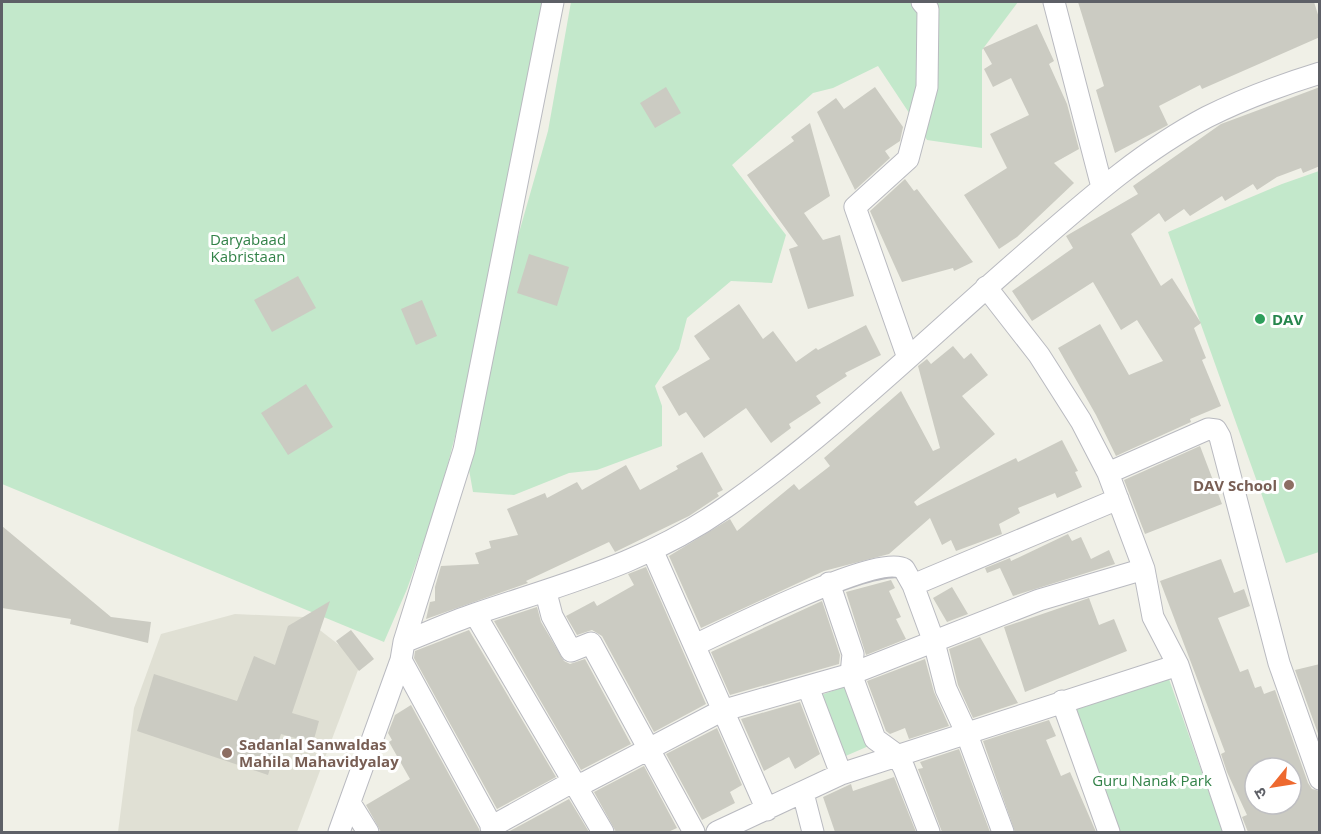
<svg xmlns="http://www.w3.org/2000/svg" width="1321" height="834" font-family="'Open Sans','Noto Sans Devanagari',sans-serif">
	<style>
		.education { fill: #e0e0d4 }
		.green { fill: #c3e8cb }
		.building { fill: #cbcbc2; fill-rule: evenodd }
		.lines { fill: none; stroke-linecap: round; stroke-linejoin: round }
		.minor-casing { stroke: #b9bac0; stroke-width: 23 }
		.minor { stroke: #fff; stroke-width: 21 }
		.leisure-dot { fill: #2e9e5b; stroke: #fff; stroke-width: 2 }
		.education-dot { fill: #8d6e63; stroke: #fff; stroke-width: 2 }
		.labels { text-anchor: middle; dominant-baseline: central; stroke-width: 6; stroke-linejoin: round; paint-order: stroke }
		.park-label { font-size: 15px; fill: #328248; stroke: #fff }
		.leisure-label { font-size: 15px; font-weight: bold; fill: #27864d; stroke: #fff; text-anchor: start }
		.education-label { font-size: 15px; font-weight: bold; fill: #785e54; stroke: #fff; text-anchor: end }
	</style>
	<rect width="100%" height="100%" fill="#f0f0e7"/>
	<path class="education" d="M235,614L303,617L361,662L297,832H118L134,708L161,634Z"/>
	<path class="green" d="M2,2H557L480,338L439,499L407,589L384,642L2,484Z
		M571,2H1018L982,50V148L927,140L878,66L833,88L813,93L732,165L786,235L772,283L731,281L687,318L679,349L655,386L662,406V446L597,470L569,473L514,495L473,492L468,464L497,310L548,131Z
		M1319,171V552L1286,563L1168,232L1282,184Z
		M1169,679L1223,832H1117L1075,707Z
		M844,687L854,692L871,745L841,758L821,695Z"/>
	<path class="building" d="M1078,2H1314L1320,21V37L1202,89L1200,85L1159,106L1168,125L1115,153L1096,90L1104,86Z
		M1037,24L1054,61L1049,64L1067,104L1079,149L1054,163L1074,183L1017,237L999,249L964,195L1007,168L990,134L1029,115L1011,78L993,87L984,69L992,64L983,48Z
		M666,87L681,113L655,128L640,103Z
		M875,87L903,127L900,141L885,151L890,158L855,190L817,112L836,98L844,109Z
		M1320,87V166L1303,173L1301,168L1277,177L1257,190L1253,184L1225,201L1222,196L1190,216L1184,209L1165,222L1159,213L1131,234L1161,286L1172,278L1201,323L1194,328L1206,358L1202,360L1221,406L1190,419L1191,422L1116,456L1096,415L1058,348L1100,324L1129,375L1163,361L1137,320L1121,330L1093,282L1032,321L1012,291L1073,248L1066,236L1138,194L1133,186L1221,124Z
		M810,123L830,196L804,213L823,240L840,235L854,296L808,309L789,249L798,246L747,175L794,141L791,137Z
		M905,179L914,191L917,189L973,262L954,271L953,268L902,282L870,211Z
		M529,254L569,267L557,306L517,293Z
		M298,276L316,308L272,332L254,300Z
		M422,300L437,336L416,345L401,309Z
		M739,304L763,339L773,331L796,362L816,348L818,350L866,325L881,355L845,373L847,376L816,396L821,403L789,424L791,428L771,443L746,408L704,438L686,412L679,416L662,387L710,359L694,336Z
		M953,346L964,359L971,353L988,375L962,396L995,434L914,502L917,506L1016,458L1018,462L1062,440L1078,471L1075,472L1082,487L1057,498L1055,493L1018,508L1020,513L999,524L1002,534L956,551L951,540L942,545L930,518L889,554L824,571L701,628L669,556L730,519L737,531L794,484L799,490L830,466L824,458L901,391L933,451L940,448L918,366L927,359L931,364Z
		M306,384L333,427L288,455L261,413Z
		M1200,446L1222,504L1145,534L1124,480Z
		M702,452L723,490L717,493L719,496L689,516L615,552L609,542L526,581L528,583L426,619L430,602L435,601V587L441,566L479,564L475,553L491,548L489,541L518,535L507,509L545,493L547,498L577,482L582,490L626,465L640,490L678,469L676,466Z
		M2,526L111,617L151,622L148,643L70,624L71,619L2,608Z
		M1068,534L1072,541L1081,537L1091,559L1109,550L1115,564L1013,596L1000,568L987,573L985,568L1010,558L1011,561Z
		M1221,559L1234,593L1244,589L1250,606L1218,618L1240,672L1248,669L1255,688L1261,686L1264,694L1275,690L1308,783L1312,789L1320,791V832H1248L1242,817L1247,815L1227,772L1221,754L1225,752L1160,581ZM1255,768H1291V804H1255Z
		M646,567L706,704L654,732L602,636L592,630L577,635L566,616L594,601L597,606L634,585L628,574Z
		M891,580L895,588L889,591L901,617L896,619L906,639L866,655L846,592Z
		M952,587L968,614L947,622L933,598Z
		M1089,598L1099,625L1114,619L1127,651L1025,692L1004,627Z
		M330,601L292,713L319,721L313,743L281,734L268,775L137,731L154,674L237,701L254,656L275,665L288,626Z
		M822,601L840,655L839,664L730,695L711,652Z
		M537,607L541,622L564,661L570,664L585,659L631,744L581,770L494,621Z
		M351,630L374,659L359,671L336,641Z
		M469,630L556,777L497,809L414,658L415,651Z
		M980,637L1018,703L973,718L958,685L949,649Z
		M925,659L934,692L949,726L909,739L905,728L890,734L886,731L867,681Z
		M1320,664V739L1295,670Z
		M800,702L820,754L795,769L789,757L764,771L741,719Z
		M411,705L479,829L480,832H381L366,805L410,779L389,742L392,740L388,733L395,715Z
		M1049,720L1056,736L1046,740L1061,776L1070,772L1096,832H1015L983,741Z
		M717,728L742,785L730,792L735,803L702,820L666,754Z
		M959,749L990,832H942L918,769L923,768L920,762Z
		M644,766L677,828L668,832H616L594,792Z
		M894,777L916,832H835L823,797L851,784L853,791Z
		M569,799L589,832H508Z"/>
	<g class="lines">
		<g class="minor-casing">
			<path id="minor" d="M1054,2L1102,187
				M986,287L1039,355L1081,421L1108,473L1144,569L1153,617L1178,665L1234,832
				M908,358L855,207L908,159L927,87L928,9L922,2
				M1108,473L1208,429L1216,430L1220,437L1279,663L1320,779
				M653,552L767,810
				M829,583L853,654L851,674L875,739L897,755L904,768L929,832
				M546,593L552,616L571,651L591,643L694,832
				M475,614L603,832
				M404,642C427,633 451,622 475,614C566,583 645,564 726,507C834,431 931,335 1032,248C1086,201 1142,151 1207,117C1243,99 1281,85 1320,73
				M695,645C727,630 879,553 904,569L913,585
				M401,660L495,832
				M808,687L841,774
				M1062,701L1109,832
				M803,793L813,832
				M350,803L368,832
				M491,827L574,781L579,785L586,782L721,711L851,674L1039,600L1144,569
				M339,832L401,660L404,642L464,450L553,2
				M717,832L841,774L1178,665
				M1003,832L966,732L946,689L934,642L913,585L1118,499"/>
		</g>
		<use href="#minor" class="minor"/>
	</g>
	<circle class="leisure-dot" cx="1260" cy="319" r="6"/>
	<g class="education-dot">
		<circle cx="1289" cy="485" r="6"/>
		<circle cx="227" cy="753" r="6"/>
	</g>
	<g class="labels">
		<g class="park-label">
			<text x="248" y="239">Daryabaad<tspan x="248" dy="17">Kabristaan</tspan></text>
			<text x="1152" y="780">Guru Nanak Park</text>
		</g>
		<g class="leisure-label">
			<text x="1272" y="319">DAV</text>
		</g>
		<g class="education-label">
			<text x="1277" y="485">DAV School</text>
			<text x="239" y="744" text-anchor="start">Sadanlal Sanwaldas<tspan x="239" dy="17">Mahila Mahavidyalay</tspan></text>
		</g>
	</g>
	<rect width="1321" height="834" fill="none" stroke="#5e6067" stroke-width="6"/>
	<g transform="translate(1273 786) rotate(240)"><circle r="28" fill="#ffffff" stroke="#bfbfc2" stroke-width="1.5"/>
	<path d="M0-4.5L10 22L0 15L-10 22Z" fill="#ee692f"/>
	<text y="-9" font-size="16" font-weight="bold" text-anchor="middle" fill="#5e6067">उ</text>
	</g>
</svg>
